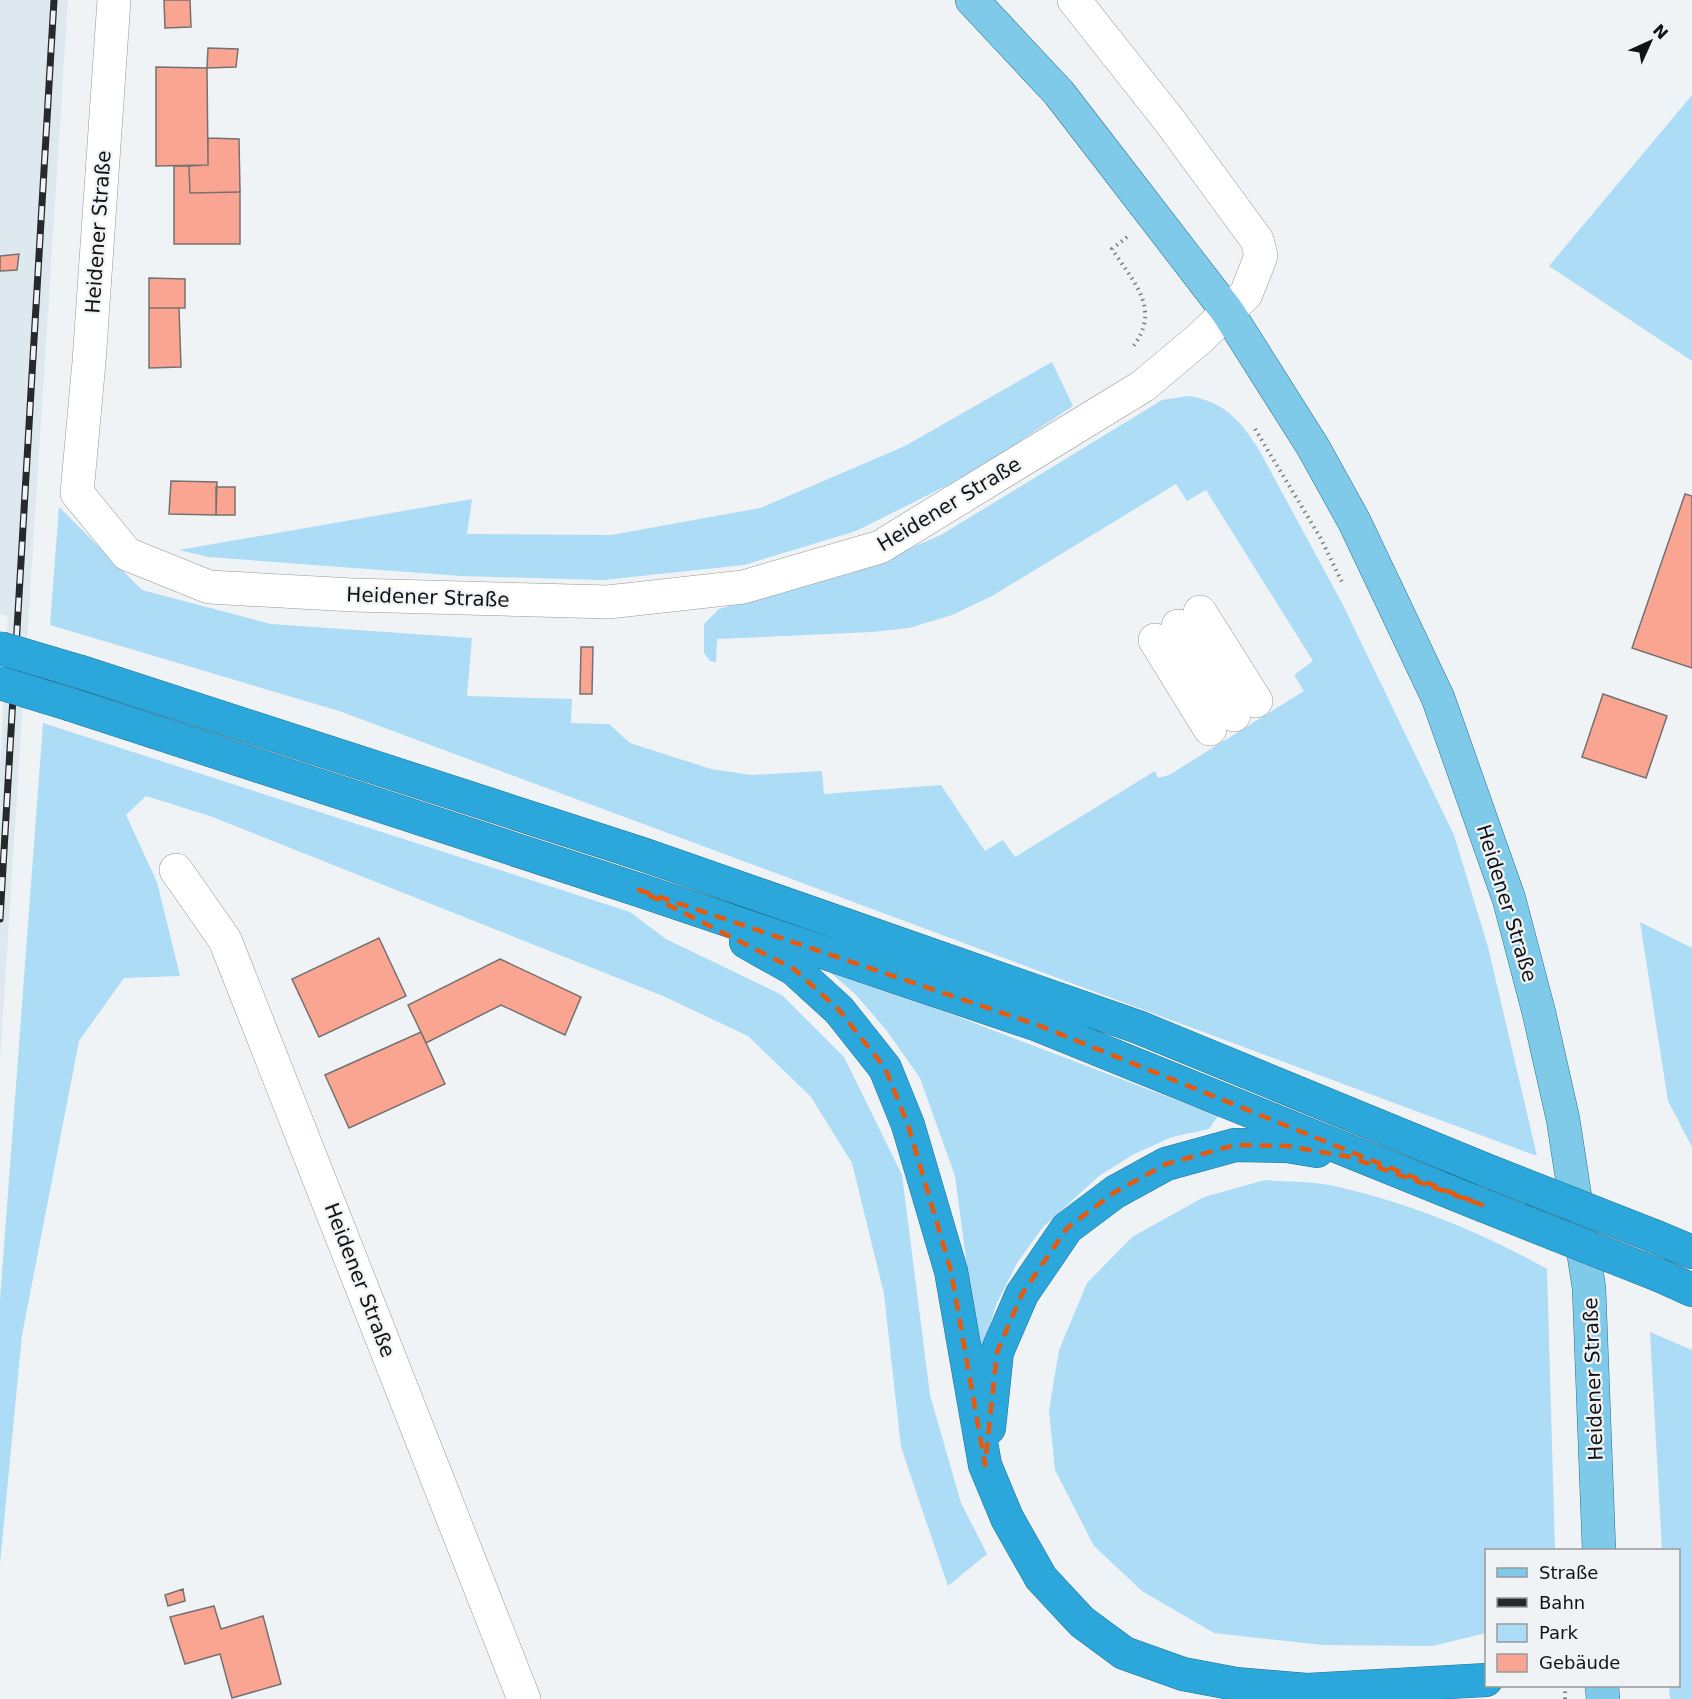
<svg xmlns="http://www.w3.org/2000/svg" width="1692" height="1699" font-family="'DejaVu Sans',sans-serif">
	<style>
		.built { fill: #dee9ef }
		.green { fill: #addcf6 }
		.building { fill: #faa591; stroke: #747170; stroke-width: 1.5 }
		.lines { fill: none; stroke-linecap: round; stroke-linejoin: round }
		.minor-casing { stroke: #949899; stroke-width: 34 }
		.major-casing { stroke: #237395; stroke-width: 34 }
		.highway-casing { stroke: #237395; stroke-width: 34 }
		.path { stroke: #7b7d7f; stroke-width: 4; stroke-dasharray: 1.5 4.5; stroke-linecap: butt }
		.minor { stroke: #fff; stroke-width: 33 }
		.major { stroke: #80cae9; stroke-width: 33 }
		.highway { stroke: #2ca7db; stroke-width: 33 }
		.rail-casing { stroke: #28292a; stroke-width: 7 }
		.rail { stroke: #f0f3f5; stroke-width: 4.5; stroke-dasharray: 14; stroke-linecap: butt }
		.highway-bridge-casing { stroke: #237395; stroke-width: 34; stroke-linecap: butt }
		.highway-bridge { stroke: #2ca7db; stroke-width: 33 }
		.marked { fill: none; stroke: #e8590c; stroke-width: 4.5; stroke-dasharray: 12 8; stroke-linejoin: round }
		.labels { text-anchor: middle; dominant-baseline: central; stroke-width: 4.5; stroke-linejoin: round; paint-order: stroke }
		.street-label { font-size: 20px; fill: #111213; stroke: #f0f3f5 }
	</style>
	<rect width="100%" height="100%" fill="#f0f3f5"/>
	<path class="built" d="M0,0H68L0,1062V764L8,616L0,614Z"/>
	<path class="green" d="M1692,95V361L1549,266Z
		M1052,362L1073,406L972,473L856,531L744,565L603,580L461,576L209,557L179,550L472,499L467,534L611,535L760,508L905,446Z
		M1188,396C1223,401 1239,419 1258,448L1342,603L1454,835L1488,947L1537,1156L339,711L50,625L59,507L142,590L271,624L472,638L467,696L572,699L571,723L609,724L630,743L711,769L751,775L822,771L824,794L941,785L985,851L1003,840L1015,857L1155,771L1158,778L1169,775L1304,691L1294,675L1313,661L1206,490L1187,501L1176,484L992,596L952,615L909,628L872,632L717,639L716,662L710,661L704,653V624L719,609L852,573L941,535L1162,400Z
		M43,723L630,912L666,939L782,995L844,1057L902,1175L930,1395L961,1503L987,1554L948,1586L901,1447L884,1294L852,1163L811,1097L748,1036L663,996L210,816L146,796L126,815L157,882L180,976L124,978L79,1041L22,1335L0,1564V1300Z
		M1640,922L1692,948V1147L1668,1101Z
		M835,970L1218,1116L1209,1129L1172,1137L1134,1154L1099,1176L1043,1227L1017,1263L997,1303L979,1357L955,1176L920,1078L887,1031L856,995L831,973Z
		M1265,1180C1286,1182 1309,1181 1329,1185C1405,1201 1479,1231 1547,1269L1555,1550H1486V1633L1433,1646L1323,1645L1214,1633L1142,1591L1094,1546L1055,1470L1049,1410L1059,1350L1087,1283L1132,1237L1204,1197Z
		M1650,1332L1692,1350V1699H1670L1669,1686H1678V1550H1662Z"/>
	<path class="building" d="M164,0H190L191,27L165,28Z
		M208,48L238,49L236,67L207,68Z
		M156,67L207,68L208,165L156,166Z
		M208,138L239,139L240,192L190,193L189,166L208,165Z
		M174,166H189L190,193L240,192V244H174Z
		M19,254L17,270L0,271V256Z
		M149,278L185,279V308H149Z
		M149,308H179L181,367L149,368Z
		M171,481L217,482L216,515L169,514Z
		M216,487H235V515H216Z
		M1685,494L1692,496V668L1632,648Z
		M581,647H593L592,694H580Z
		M1603,694L1667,716L1646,778L1582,757Z
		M379,938L406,996L319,1037L292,979Z
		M500,959L581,997L565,1035L501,1005L426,1043L408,1005Z
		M421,1032L445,1084L349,1128L325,1075Z
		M183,1589L185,1601L168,1606L165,1595Z
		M214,1606L221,1629L263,1616L281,1684L232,1698L220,1654L185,1664L170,1617Z"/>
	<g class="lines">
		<g class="minor-casing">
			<path id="minor" d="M114,0L89,362L77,493L127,554L209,587L353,595L608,602L743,587L880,547L1143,386L1199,339L1246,294L1261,256L1257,240L1169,120L1074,0
				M1200,612L1256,701
				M1178,626L1234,715
				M1155,640L1210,729
				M176,870L225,940L524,1699"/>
		</g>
		<g class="major-casing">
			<path id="major" d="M972,0L1059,93L1227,311L1313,447L1354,521L1438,698L1509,899L1539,1013L1563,1119L1589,1288L1599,1550
				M1602,1686L1603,1699"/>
		</g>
		<g class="highway-casing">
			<path id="highway" d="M81,672L642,854L1138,1027L1481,1168
				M72,705L639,890L1038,1025L1482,1205
				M746,942L794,969L839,1010L885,1068L908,1125L951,1271L985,1465L1007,1518L1041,1578L1082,1622L1124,1653L1183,1674L1236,1684L1307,1690L1486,1680
				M1654,1236L1692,1252
				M1661,1276L1692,1290
				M989,1428L997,1352L1022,1294L1067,1228L1115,1192L1166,1164L1235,1145L1287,1146L1317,1151"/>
		</g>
		<path class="path" d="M1127,237L1112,249C1134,283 1163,310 1131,349
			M1255,429L1320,537L1342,582
			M1565,1699V1686"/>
		<use href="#minor" class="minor"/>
		<use href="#major" class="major"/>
		<use href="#highway" class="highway"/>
		<g class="rail-casing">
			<path id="rail" d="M0,919L54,0"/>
		</g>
		<use href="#rail" class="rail"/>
		<g class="highway-bridge-casing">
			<path id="highway-bridge" d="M0,648L81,672
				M0,683L72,705
				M1481,1168L1654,1236
				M1482,1205L1661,1276"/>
		</g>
		<use href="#highway-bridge" class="highway-bridge"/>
	</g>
	<path class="marked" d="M639,890L1038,1025L1482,1205L1350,1157L1287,1146L1235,1145L1166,1164L1115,1192L1067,1228L1022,1294L997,1352L985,1465L951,1271L908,1125L885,1068L839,1010L794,969Z"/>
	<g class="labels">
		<g class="street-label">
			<text transform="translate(98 232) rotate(-86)">Heidener Straße</text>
			<text transform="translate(949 504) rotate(-31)">Heidener Straße</text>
			<text transform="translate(428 597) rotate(2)">Heidener Straße</text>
			<text transform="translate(1507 903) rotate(73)">Heidener Straße</text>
			<text transform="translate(360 1280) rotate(69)">Heidener Straße</text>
			<text transform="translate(1593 1379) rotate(-92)">Heidener Straße</text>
		</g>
	</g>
	<rect x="1485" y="1549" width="195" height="138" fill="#f0f3f5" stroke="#97999b" stroke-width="1.5"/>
	<rect x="1497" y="1568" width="30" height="9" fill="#80cae9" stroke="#97999b" stroke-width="1.5"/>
	<text x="1539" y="1579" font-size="18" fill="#111213">Straße</text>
	<rect x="1497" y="1598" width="30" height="9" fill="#28292a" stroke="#97999b" stroke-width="1.5"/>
	<text x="1539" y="1609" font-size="18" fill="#111213">Bahn</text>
	<rect x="1497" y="1624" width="30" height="18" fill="#addcf6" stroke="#97999b" stroke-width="1.5"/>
	<text x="1539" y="1639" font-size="18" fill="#111213">Park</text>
	<rect x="1497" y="1654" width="30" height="18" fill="#faa591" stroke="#97999b" stroke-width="1.5"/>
	<text x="1539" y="1669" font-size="18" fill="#111213">Gebäude</text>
	<g transform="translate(1650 42) rotate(45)" stroke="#f0f3f5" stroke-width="4.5" paint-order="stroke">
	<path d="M0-4.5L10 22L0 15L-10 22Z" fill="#111213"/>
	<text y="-9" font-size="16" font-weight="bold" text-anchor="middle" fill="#111213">N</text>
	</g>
</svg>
